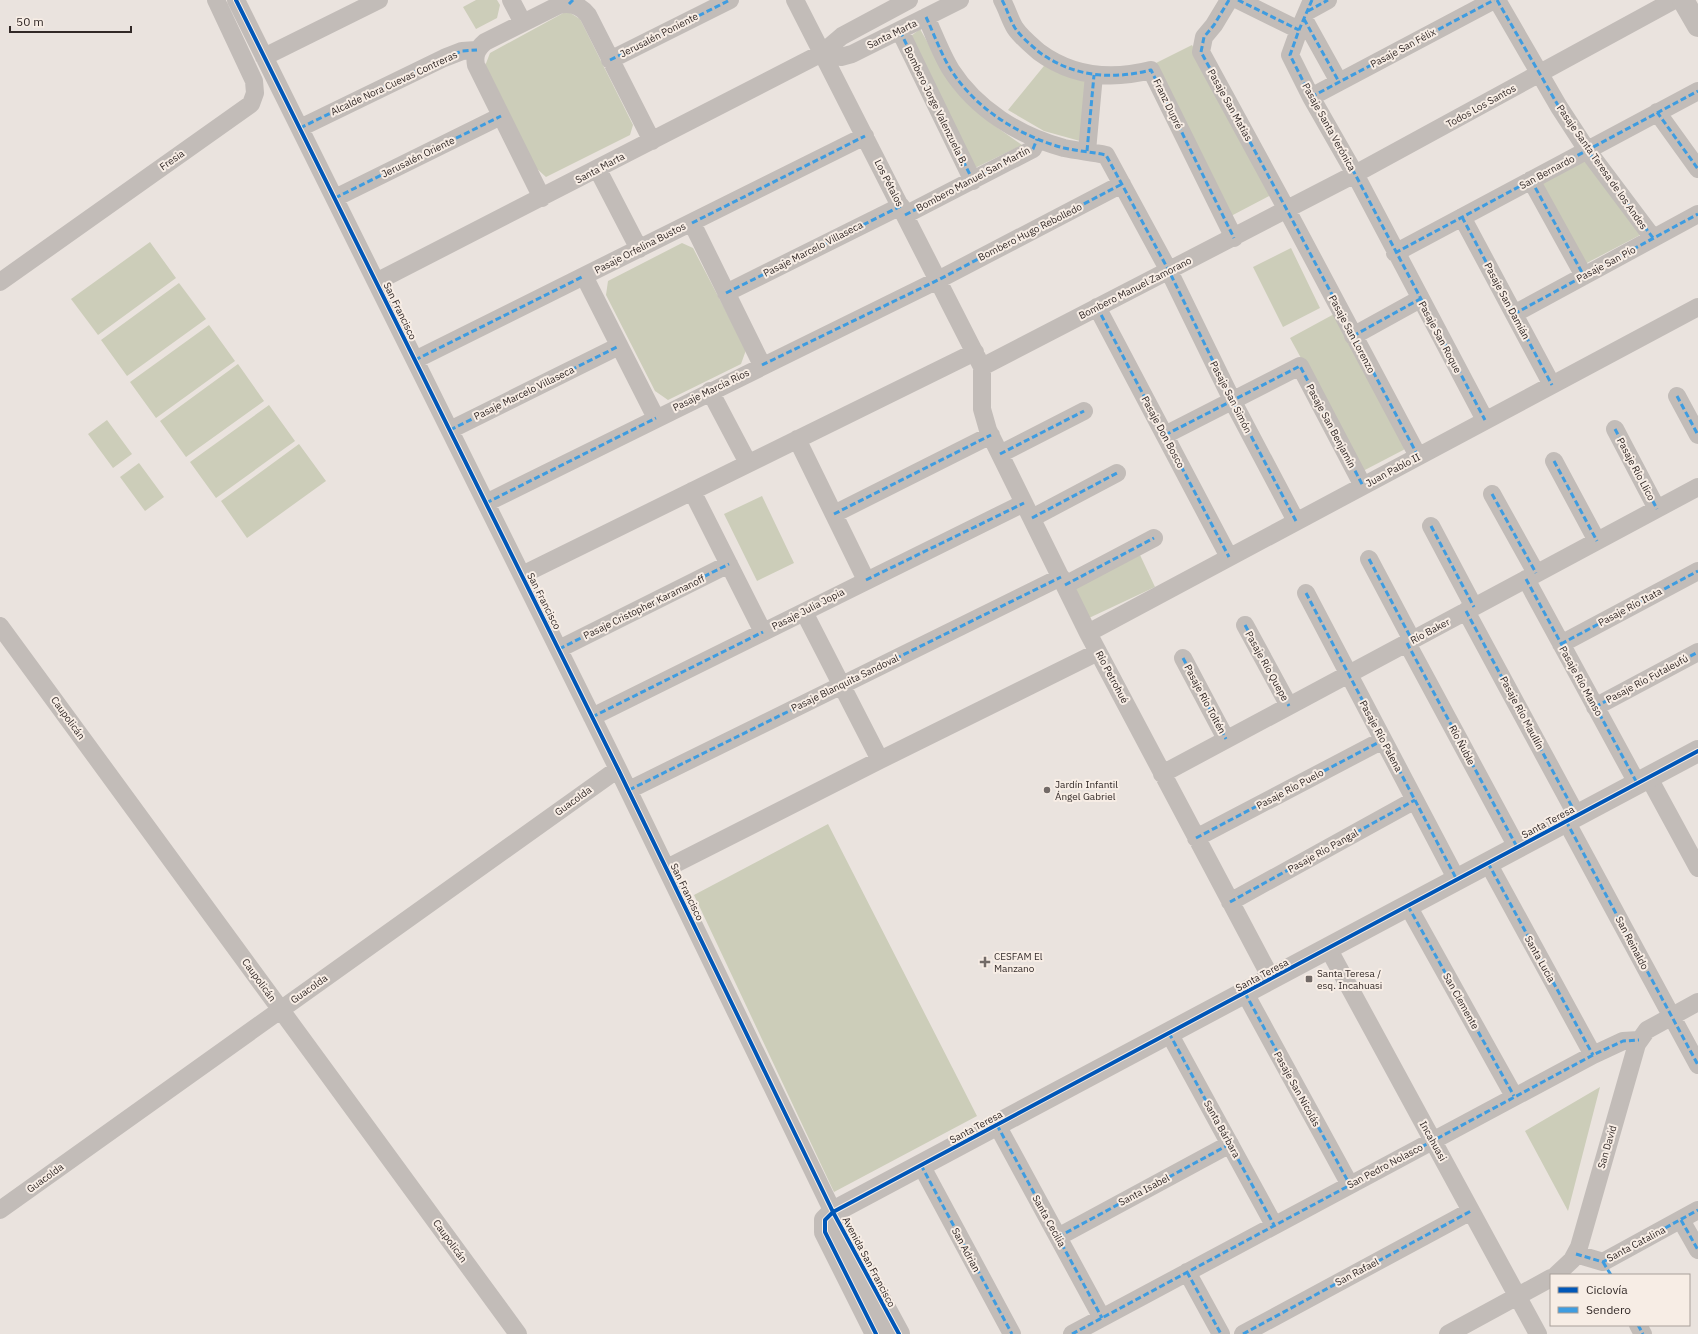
<svg xmlns="http://www.w3.org/2000/svg" width="1698" height="1334" font-family="'IBM Plex Sans',sans-serif">
	<style>
		.green { fill: #cccdb9 }
		.lines { fill: none; stroke-linecap: round; stroke-linejoin: round }
		.minor { stroke: #c2bcb8; stroke-width: 18 }
		.tertiary { stroke: #c2bcb8; stroke-width: 22 }
		.quiet { stroke: #3e9ce0; stroke-width: 3; stroke-dasharray: 6 3; stroke-linecap: butt }
		.cycleway-casing { stroke: #f7ede5; stroke-width: 6 }
		.cycleway { stroke: #0057b8; stroke-width: 4 }
		.poi-dot { fill: #726a67; stroke: #f7ede5; stroke-width: 1.5 }
		.labels { text-anchor: middle; dominant-baseline: central; stroke-width: 4; stroke-linejoin: round; paint-order: stroke }
		.street-label { font-size: 10px; fill: #322927; stroke: #f7ede5 }
		.poi-label { font-size: 10px; fill: #322927; stroke: #f7ede5; text-anchor: start }
	</style>
	<rect width="100%" height="100%" fill="#eae3de"/>
	<path class="green" d="M476,0H497L500,5L497,18L476,29L463,7Z
		M567,11L580,19L633,125L630,135L546,177L536,168L485,66L490,53Z
		M920,29L954,89L995,126L1022,145L975,168L911,36Z
		M1192,45L1271,195L1231,216L1154,64Z
		M1048,61L1089,81L1080,141L1044,131L1008,110Z
		M1586,160L1642,234L1583,265L1539,183Z
		M150,242L176,278L98,335L71,299Z
		M682,243L693,248L746,350L741,364L668,400L655,391L606,295L608,281Z
		M1291,248L1320,308L1283,327L1253,267Z
		M179,283L206,319L127,376L101,340Z
		M1336,313L1409,447L1363,471L1290,338Z
		M209,325L235,361L156,418L130,382Z
		M238,364L264,401L186,457L160,421Z
		M269,405L295,441L216,498L190,462Z
		M107,420L132,454L113,468L88,434Z
		M299,444L326,481L247,538L221,501Z
		M139,463L164,497L145,511L120,477Z
		M762,496L794,563L757,581L724,514Z
		M1140,555L1155,587L1089,618L1074,586Z
		M828,824L977,1116L834,1192L694,895Z
		M1600,1087L1568,1211L1525,1131Z"/>
	<g class="lines">
		<path class="minor" d="M236,0L618,769L833,1212
			M511,0L523,23
			M795,0L982,367V409L988,430L1088,633L1271,978
			M1002,0C1007,9 1010,20 1015,28C1021,37 1031,45 1039,52C1073,77 1112,80 1151,70L1234,238
			M1229,0L1214,25L1204,37L1201,52L1287,210L1418,456
			M1238,0L1299,30
			M1312,0L1299,30L1290,55L1311,97L1355,174L1485,420
			M1497,0L1559,107L1587,150L1653,238
			M1308,11L1328,0
			M926,17C934,34 941,54 951,70C976,109 1019,136 1064,148C1078,151 1092,152 1106,155L1169,271L1232,400L1296,521
			M1304,19L1339,82
			M900,31L973,181
			M822,53L841,57L852,54L960,0
			M264,57L379,0
			M610,60L730,0
			M1311,97L1494,0
			M1657,112L1698,169
			M300,128L444,58L462,51L477,50
			M1087,151L1094,75
			M598,170L639,249
			M1531,180L1584,276
			M335,198L501,116
			M542,198L476,65C474,55 477,49 485,42L559,5C571,2 581,6 588,15L652,141
			M905,215L1033,149L1037,139
			M1462,217L1552,385
			M692,223L762,365
			M1395,253L1698,91
			M584,276L656,418
			M0,282L251,104L255,93L254,81L216,0
			M376,282L822,53L842,36L909,0
			M726,293L901,206
			M1097,307L1229,557
			M1514,314L1698,214
			M1353,336L1420,299
			M415,360L865,136
			M982,367L1355,174L1674,0
			M710,391L748,463
			M1677,396L1698,435
			M1615,429L1657,509
			M450,430L619,346
			M1165,435L1300,366L1363,486
			M797,439L866,580
			M1000,454L1084,411
			M1554,461L1597,541
			M692,491L763,632
			M1492,494L1536,573
			M486,503L938,280L1122,184
			M834,514L991,435
			M1032,518L1117,473
			M1431,526L1474,607
			M1369,559L1412,640
			M522,575L975,352
			M1526,579L1637,783
			M1065,585L1154,538
			M1306,593L1457,880
			M1466,611L1577,816
			M804,612L880,760
			M1245,625L1289,706
			M0,626L518,1334
			M1088,633L1698,307
			M1407,643L1517,847
			M1561,644L1698,571
			M559,649L729,564
			M1183,658L1226,739
			M1595,707L1698,652
			M592,717L1024,503
			M1162,774L1698,487
			M1649,778L1698,868
			M629,790L1061,577
			M1566,821L1698,1065
			M1196,838L1383,740
			M1488,863L1593,1055
			M667,868L880,760L1098,652
			M1230,902L1415,800
			M1408,906L1514,1096
			M1328,948L1538,1334
			M1245,993L1350,1185
			M1169,1033L1274,1225
			M997,1125L1102,1318
			M921,1165L1012,1334
			M0,1210L618,769
			M1681,1220L1698,1250
			M1058,1237L1230,1144
			M1576,1254L1603,1262L1698,1210
			M1187,1272L1221,1334
			M1556,1275L1572,1260L1579,1247L1637,1044L1647,1030L1698,1002
			M1638,1325L1643,1334
			M1072,1334L1593,1055L1623,1041L1639,1040
			M1243,1334L1471,1211
			M1448,1334L1551,1278"/>
		<path class="tertiary" d="M1683,0L1698,26
			M833,1212L899,1334
			M876,1334L825,1232V1220L833,1212L1698,751"/>
		<path class="quiet" d="M1002,0C1007,9 1010,20 1015,28C1021,37 1031,45 1039,52C1073,77 1112,80 1151,70L1234,238
			M1229,0L1214,25L1204,37L1201,52L1287,210L1418,456
			M1238,0L1299,30
			M1312,0L1299,30L1290,55L1311,97L1355,174L1485,420
			M1497,0L1559,107L1587,150L1653,238
			M569,4L573,0
			M1308,11L1328,0
			M926,17C934,34 941,54 951,70C976,109 1019,136 1064,148C1078,151 1092,152 1106,155L1169,271L1232,400L1296,521
			M1304,19L1339,82
			M900,31L973,181
			M610,60L730,0
			M1311,97L1494,0
			M1657,112L1698,169
			M300,128L444,58L462,51L477,50
			M1087,151L1094,75
			M1531,180L1584,276
			M335,198L501,116
			M905,215L1033,149L1037,139
			M1462,217L1552,385
			M692,223L865,136
			M1395,253L1698,91
			M726,293L901,206
			M1097,307L1229,557
			M1514,314L1698,214
			M1353,336L1420,299
			M415,360L584,276
			M762,365L938,280L1122,184
			M1677,396L1698,435
			M1615,429L1657,509
			M450,430L619,346
			M1165,435L1300,366L1363,486
			M1000,454L1084,411
			M1554,461L1597,541
			M1492,494L1536,573
			M486,503L656,418
			M834,514L991,435
			M1032,518L1117,473
			M1431,526L1474,607
			M1369,559L1412,640
			M1526,579L1637,783
			M866,580L1024,503
			M1065,585L1154,538
			M1306,593L1457,880
			M1466,611L1577,816
			M1245,625L1289,706
			M1407,643L1517,847
			M1561,644L1698,571
			M559,649L729,564
			M1183,658L1226,739
			M1595,707L1698,652
			M592,717L763,632
			M629,790L1061,577
			M1566,821L1698,1065
			M1196,838L1383,740
			M1488,863L1593,1055
			M1230,902L1415,800
			M1408,906L1514,1096
			M1245,993L1350,1185
			M1169,1033L1274,1225
			M997,1125L1102,1318
			M921,1165L1012,1334
			M1681,1220L1698,1250
			M1058,1237L1230,1144
			M1576,1254L1603,1262L1698,1210
			M1603,1262L1611,1275
			M1187,1272L1221,1334
			M1638,1325L1643,1334
			M1072,1334L1593,1055L1623,1041L1639,1040
			M1243,1334L1471,1211"/>
		<g class="cycleway-casing">
			<path id="cycleway" d="M236,0L618,769L833,1212L899,1334
				M876,1334L825,1232V1220L833,1212L1698,751"/>
		</g>
		<use href="#cycleway" class="cycleway"/>
	</g>
	<g class="poi-dot">
		<circle cx="1047" cy="790" r="4"/>
		<path d="M983 956h4v4h4v4h-4v4h-4v-4h-4v-4h4z"/>
		<rect x="1305" y="975" width="8" height="8" rx="2"/>
	</g>
	<g class="labels">
		<g class="street-label">
			<text transform="translate(892 34) rotate(-26)">Santa Marta</text>
			<text transform="translate(659 35) rotate(-27)">Jerusalén Poniente</text>
			<text transform="translate(1403 48) rotate(-28)">Pasaje San Félix</text>
			<text transform="translate(394 83) rotate(-25)">Alcalde Nora Cuevas Contreras</text>
			<text transform="translate(1168 104) rotate(64)">Franz Dupré</text>
			<text transform="translate(1230 105) rotate(61)">Pasaje San Matías</text>
			<text transform="translate(936 106) rotate(64)">Bombero Jorge Valenzuela B.</text>
			<text transform="translate(1481 106) rotate(-29)">Todos Los Santos</text>
			<text transform="translate(1329 127) rotate(61)">Pasaje Santa Verónica</text>
			<text transform="translate(418 157) rotate(-26)">Jerusalén Oriente</text>
			<text transform="translate(172 160) rotate(-35)">Fresia</text>
			<text transform="translate(1602 167) rotate(55)">Pasaje Santa Teresa de los Andes</text>
			<text transform="translate(600 168) rotate(-28)">Santa Marta</text>
			<text transform="translate(1547 172) rotate(-28)">San Bernardo</text>
			<text transform="translate(973 179) rotate(-28)">Bombero Manuel San Martín</text>
			<text transform="translate(889 183) rotate(63)">Los Pétalos</text>
			<text transform="translate(1030 232) rotate(-27)">Bombero Hugo Rebolledo</text>
			<text transform="translate(640 248) rotate(-27)">Pasaje Orfelina Bustos</text>
			<text transform="translate(813 249) rotate(-27)">Pasaje Marcelo Villaseca</text>
			<text transform="translate(1606 264) rotate(-28)">Pasaje San Pío</text>
			<text transform="translate(1135 288) rotate(-27)">Bombero Manuel Zamorano</text>
			<text transform="translate(1507 301) rotate(62)">Pasaje San Damián</text>
			<text transform="translate(400 311) rotate(64)">San Francisco</text>
			<text transform="translate(1352 334) rotate(62)">Pasaje San Lorenzo</text>
			<text transform="translate(1440 337) rotate(62)">Pasaje San Roque</text>
			<text transform="translate(711 390) rotate(-26)">Pasaje Marcia Ríos</text>
			<text transform="translate(524 393) rotate(-26)">Pasaje Marcelo Villaseca</text>
			<text transform="translate(1231 397) rotate(63)">Pasaje San Simón</text>
			<text transform="translate(1331 426) rotate(62)">Pasaje San Benjamín</text>
			<text transform="translate(1163 432) rotate(62)">Pasaje Don Bosco</text>
			<text transform="translate(1636 469) rotate(62)">Pasaje Río Llico</text>
			<text transform="translate(1393 470) rotate(-28)">Juan Pablo II</text>
			<text transform="translate(544 601) rotate(63)">San Francisco</text>
			<text transform="translate(644 607) rotate(-26)">Pasaje Cristopher Karamanoff</text>
			<text transform="translate(1630 607) rotate(-28)">Pasaje Río Itata</text>
			<text transform="translate(808 609) rotate(-27)">Pasaje Julia Jopia</text>
			<text transform="translate(1430 631) rotate(-28)">Río Baker</text>
			<text transform="translate(1267 666) rotate(61)">Pasaje Río Quepe</text>
			<text transform="translate(1112 677) rotate(62)">Río Petrohué</text>
			<text transform="translate(1647 679) rotate(-28)">Pasaje Río Futaleufú</text>
			<text transform="translate(1581 681) rotate(61)">Pasaje Río Manso</text>
			<text transform="translate(845 683) rotate(-26)">Pasaje Blanquita Sandoval</text>
			<text transform="translate(1205 699) rotate(62)">Pasaje Río Toltén</text>
			<text transform="translate(1522 713) rotate(62)">Pasaje Río Maullín</text>
			<text transform="translate(68 718) rotate(54)">Caupolicán</text>
			<text transform="translate(1381 736) rotate(62)">Pasaje Río Palena</text>
			<text transform="translate(1462 745) rotate(62)">Río Ñuble</text>
			<text transform="translate(1290 789) rotate(-28)">Pasaje Río Puelo</text>
			<text transform="translate(573 801) rotate(-36)">Guacolda</text>
			<text transform="translate(1548 822) rotate(-28)">Santa Teresa</text>
			<text transform="translate(1323 851) rotate(-29)">Pasaje Río Pangal</text>
			<text transform="translate(687 892) rotate(64)">San Francisco</text>
			<text transform="translate(1632 943) rotate(62)">San Reinaldo</text>
			<text transform="translate(1540 959) rotate(61)">Santa Lucia</text>
			<text transform="translate(1262 975) rotate(-28)">Santa Teresa</text>
			<text transform="translate(259 980) rotate(54)">Caupolicán</text>
			<text transform="translate(309 989) rotate(-35)">Guacolda</text>
			<text transform="translate(1461 1001) rotate(61)">San Clemente</text>
			<text transform="translate(1297 1089) rotate(61)">Pasaje San Nicolás</text>
			<text transform="translate(976 1127) rotate(-28)">Santa Teresa</text>
			<text transform="translate(1222 1129) rotate(61)">Santa Bárbara</text>
			<text transform="translate(1433 1141) rotate(61)">Incahuasi</text>
			<text transform="translate(1607 1147) rotate(-74)">San David</text>
			<text transform="translate(1385 1166) rotate(-28)">San Pedro Nolasco</text>
			<text transform="translate(45 1178) rotate(-36)">Guacolda</text>
			<text transform="translate(1144 1190) rotate(-28)">Santa Isabel</text>
			<text transform="translate(1049 1221) rotate(61)">Santa Cecilia</text>
			<text transform="translate(450 1241) rotate(54)">Caupolicán</text>
			<text transform="translate(1636 1244) rotate(-28)">Santa Catalina</text>
			<text transform="translate(966 1250) rotate(62)">San Adrian</text>
			<text transform="translate(869 1262) rotate(62)">Avenida San Francisco</text>
			<text transform="translate(1357 1272) rotate(-28)">San Rafael</text>
		</g>
		<g class="poi-label">
			<text x="1055" y="784">Jardín Infantil<tspan x="1055" dy="12">Ángel Gabriel</tspan></text>
			<text x="994" y="956">CESFAM El<tspan x="994" dy="12">Manzano</tspan></text>
			<text x="1317" y="973">Santa Teresa /<tspan x="1317" dy="12">esq. Incahuasi</tspan></text>
		</g>
	</g>
	<rect x="1550" y="1274" width="140" height="52" fill="#f7ede5" stroke="#a89f99"/>
	<rect x="1558" y="1287" width="20" height="6" fill="#0057b8" stroke="#a89f99"/>
	<text x="1586" y="1294" font-size="12" fill="#322927">Ciclovía</text>
	<rect x="1558" y="1307" width="20" height="6" fill="#3e9ce0" stroke="#a89f99"/>
	<text x="1586" y="1314" font-size="12" fill="#322927">Sendero</text>
	<path d="M10 26v6h121v-6" fill="none" stroke="#322927" stroke-width="2"/>
	<text x="16" y="26" font-size="12" fill="#322927" stroke="#f7ede5" stroke-width="3" paint-order="stroke">50 m</text>
</svg>
